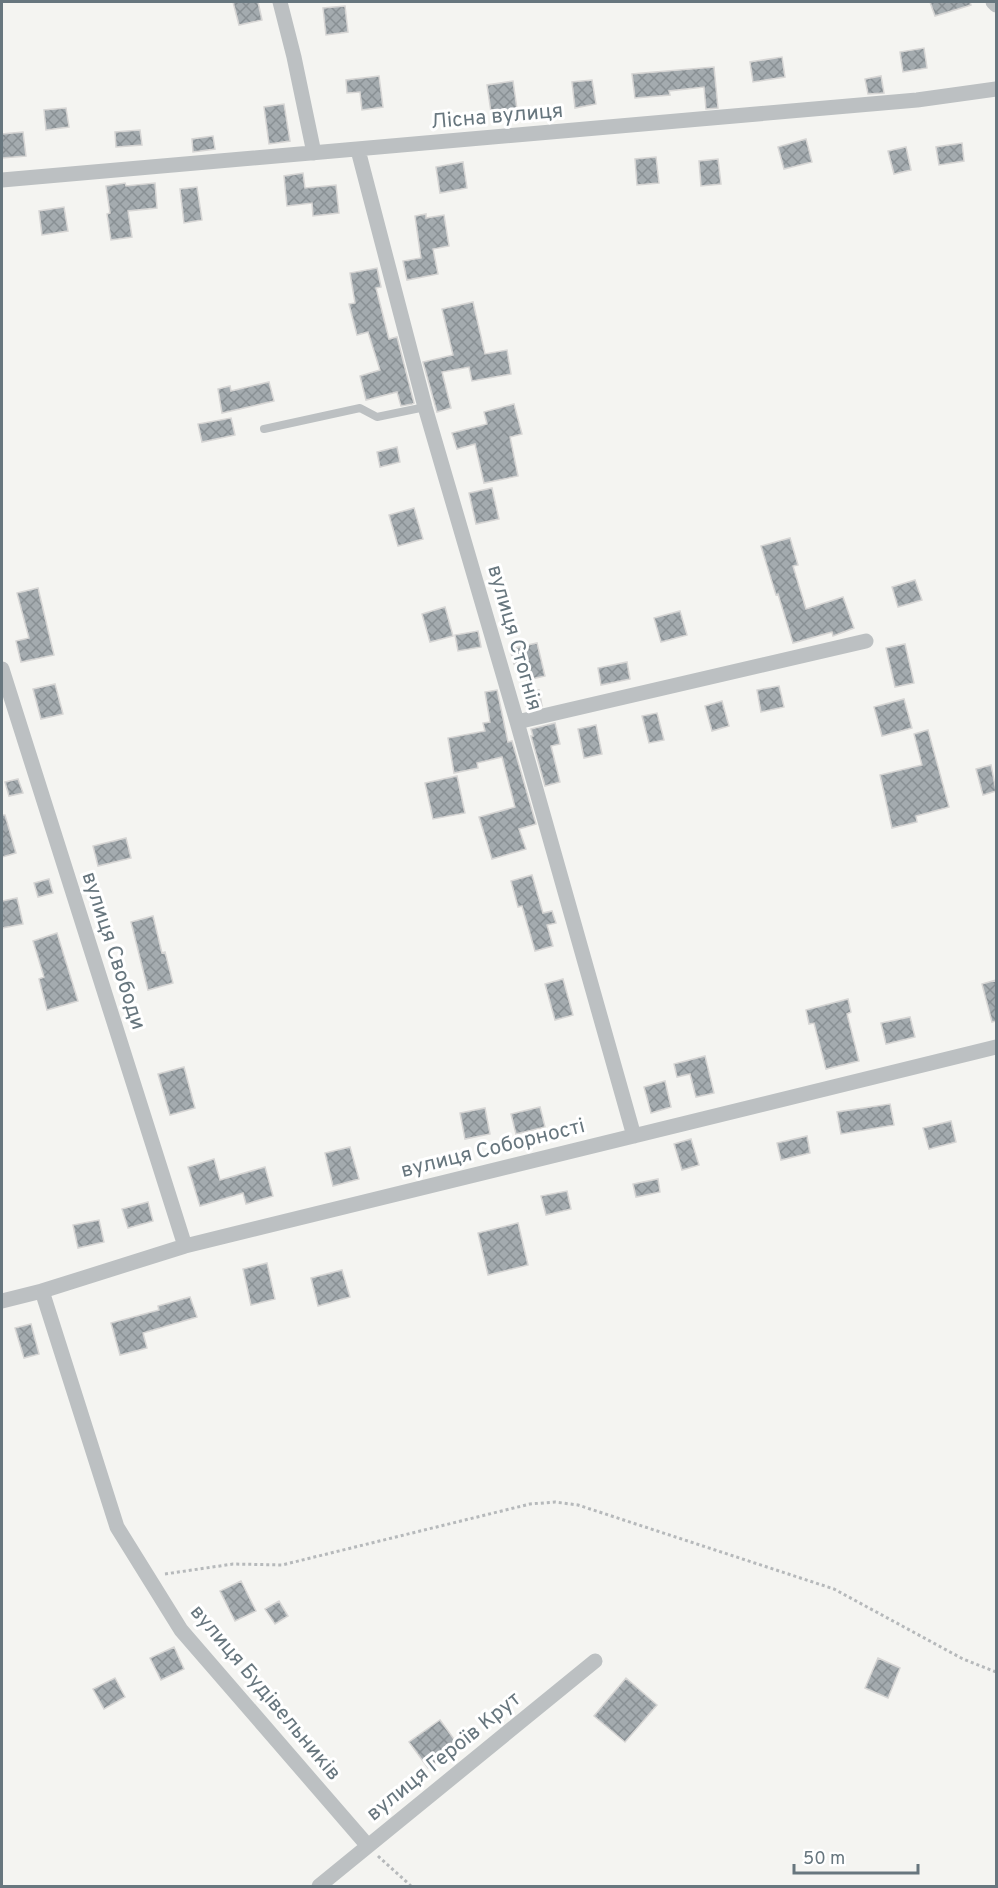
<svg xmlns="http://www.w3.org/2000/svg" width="998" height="1888" font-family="Overpass,sans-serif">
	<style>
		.building { fill: url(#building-cross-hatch); stroke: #d6d5d4; stroke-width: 1.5 }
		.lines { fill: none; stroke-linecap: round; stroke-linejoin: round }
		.path { stroke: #b6b9bb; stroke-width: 3; stroke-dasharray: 3 3; stroke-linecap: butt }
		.service { stroke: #bcc0c2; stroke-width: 8 }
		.minor { stroke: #bcc0c2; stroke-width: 15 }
		.labels { text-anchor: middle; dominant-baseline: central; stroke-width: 6; stroke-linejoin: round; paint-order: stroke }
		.street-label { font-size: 21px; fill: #67767e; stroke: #fff }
	</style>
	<defs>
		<pattern id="building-cross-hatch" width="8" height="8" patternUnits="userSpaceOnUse" patternTransform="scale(1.5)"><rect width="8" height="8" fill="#a4abaf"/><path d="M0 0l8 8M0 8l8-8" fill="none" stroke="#899094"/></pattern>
	</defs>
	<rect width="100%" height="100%" fill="#f4f4f1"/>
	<path class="building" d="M233,2H258L262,20L239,25Z
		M930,2H970L971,5L935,16Z
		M345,6L348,32L326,35L323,8Z
		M924,48L927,68L903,72L900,52Z
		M782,57L785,77L753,82L750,62Z
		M714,67L718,108L706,109L704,87L669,91L670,95L635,98L632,74Z
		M379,76L383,107L362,110L360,92L347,93L346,80Z
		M881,76L884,93L868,94L865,79Z
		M592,80L596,104L575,108L572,82Z
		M513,81L517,109L491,112L487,85Z
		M284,104L290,141L269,144L264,107Z
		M66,108L69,127L46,130L44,110Z
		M140,130L142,145L116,147L115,132Z
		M23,132L26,156L2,158V134Z
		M213,136L215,149L193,152L192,139Z
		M806,139L812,162L784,169L778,147Z
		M962,143L964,161L939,165L936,147Z
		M906,147L911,170L894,174L888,151Z
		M656,157L659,183L637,185L635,159Z
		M718,159L721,184L701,186L699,161Z
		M463,162L467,188L440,193L436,167Z
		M303,173L305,188L336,185L339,213L313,216L312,203L287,206L284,176Z
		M125,183L126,186L155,183L157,208L128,211L132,237L111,240L107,214L110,213L106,186Z
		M197,187L202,220L184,223L180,189Z
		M64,207L68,231L42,235L39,211Z
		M426,214V218L444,215L449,246L433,249L438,274L407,280L403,261L421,258L415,216Z
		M377,268L381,287L376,288L389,339L397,337L414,403L412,404L401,406L397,392L366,400L360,376L380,370L368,332L357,335L349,304L355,303L350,273Z
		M473,302L485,354L507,350L511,374L472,381L469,367L442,372L451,408L437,412L423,362L453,355L442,309Z
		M269,382L274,401L222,413L218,389L230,386L231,391Z
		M514,404L522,434L510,437L518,476L484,483L475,444L457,449L452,433L487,424L484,412Z
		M231,418L235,435L202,442L198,424Z
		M397,447L400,462L380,467L377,452Z
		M492,488L499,519L476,524L469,493Z
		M414,508L423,539L398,546L389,515Z
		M790,538L798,565L793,566L806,609L843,597L854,628L833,636L832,632L793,643L778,594L776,595L761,546Z
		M915,580L922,600L898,607L892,587Z
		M38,588L54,655L21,662L16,641L29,638L17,593Z
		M445,607L453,636L430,642L422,614Z
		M680,611L687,635L661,642L654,618Z
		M478,631L481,647L458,651L455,635Z
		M537,643L545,676L527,680L523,662L514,664L510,649Z
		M905,644L914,683L895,687L886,648Z
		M627,662L630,679L601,685L598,668Z
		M55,684L63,714L41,719L33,689Z
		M779,686L784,707L761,712L757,690Z
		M497,690L508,742L512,741L536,824L519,829L526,849L492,859L479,817L515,807L502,757L477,763L478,768L454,773L448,738L485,731L483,723L490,722L485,692Z
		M539,690L542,706L527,710L523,693Z
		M904,699L912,728L882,736L874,707Z
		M722,701L729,726L712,731L705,706Z
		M657,713L664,740L649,743L642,716Z
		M555,723L560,744L551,746L560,782L545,786L531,736H533L531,729Z
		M596,725L602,754L584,758L578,729Z
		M928,730L949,807L916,816L917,822L892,828L880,775L922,765L914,734Z
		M991,765L996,791L983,795L976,769Z
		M457,776L465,813L433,819L425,783Z
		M18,779L23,793L9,796L5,782Z
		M2,815H5L16,853L2,857Z
		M126,838L131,858L98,866L93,846Z
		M532,875L543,913L552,911L556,923L547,925L553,946L535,951L522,906L518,907L511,881Z
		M49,879L53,893L38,897L34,883Z
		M17,898L23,924L2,928V901Z
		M153,916L162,953L165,952L173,983L148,990L131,922Z
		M57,933L78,1001L47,1010L39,979L44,977L33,941Z
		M563,979L573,1015L555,1020L545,984Z
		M996,980V1021L992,1022L982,984Z
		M848,999L851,1012L847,1014L859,1061L826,1069L814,1023L809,1024L806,1010Z
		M910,1017L915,1037L886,1044L881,1023Z
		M705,1056L714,1093L696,1097L690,1074L677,1077L674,1064Z
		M184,1067L195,1108L170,1115L158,1074Z
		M665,1081L671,1107L651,1113L644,1087Z
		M890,1104L894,1125L841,1134L837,1112Z
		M540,1107L545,1127L516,1134L511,1114Z
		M485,1108L490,1134L465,1139L460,1113Z
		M951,1121L956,1142L929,1149L923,1128Z
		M807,1136L810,1153L781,1160L777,1143Z
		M691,1139L699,1165L682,1170L674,1144Z
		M350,1147L359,1179L333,1186L325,1153Z
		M214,1159L220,1180L265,1167L273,1196L246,1204L243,1193L200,1206L188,1167Z
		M658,1179L660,1192L636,1197L633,1184Z
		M567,1191L571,1209L546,1215L541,1196Z
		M148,1202L153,1221L128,1228L122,1209Z
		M99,1220L104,1242L78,1248L73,1225Z
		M518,1223L528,1265L488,1275L478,1233Z
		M267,1263L275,1299L251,1305L243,1269Z
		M342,1270L350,1297L318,1306L311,1278Z
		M190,1297L197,1317L143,1333L147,1348L120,1355L111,1323L159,1310L158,1306Z
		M31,1324L39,1354L24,1358L15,1328Z
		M241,1581L256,1611L235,1621L220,1591Z
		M279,1601L288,1616L275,1624L265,1609Z
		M174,1647L184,1669L161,1680L150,1658Z
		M878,1658L900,1668L888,1698L865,1688Z
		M115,1678L125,1697L104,1709L93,1689Z
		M626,1678L657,1705L625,1742L594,1716Z
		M440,1720L459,1746L428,1768L409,1742Z"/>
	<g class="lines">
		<path class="path" d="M165,1574L233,1564L282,1565L530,1504L555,1502L578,1505L834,1589L963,1659L996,1672
			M378,1856L411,1886"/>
		<path class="service" d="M264,429L360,408L377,417L425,407"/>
		<path class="minor" d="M280,2L294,57L314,153
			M993,2L996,5
			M358,150L425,407L517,722L634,1136
			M2,180L917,100L996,89
			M2,669L185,1246
			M517,722L866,641
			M42,1291L117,1527L181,1630L368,1846
			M2,1301L42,1291L185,1246L996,1047
			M319,1886L595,1661"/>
	</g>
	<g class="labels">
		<g class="street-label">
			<text transform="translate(497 117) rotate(-5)">Лісна вулиця</text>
			<text transform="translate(514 638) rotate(74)">вулиця Стогнія</text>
			<text transform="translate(113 951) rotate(72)">вулиця Свободи</text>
			<text transform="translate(493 1149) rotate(-14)">вулиця Соборності</text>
			<text transform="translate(265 1693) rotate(50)">вулиця Будівельників</text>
			<text transform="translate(444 1757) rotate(-39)">вулиця Героїв Крут</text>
		</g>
	</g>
	<rect width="998" height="1888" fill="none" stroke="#67767e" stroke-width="6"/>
	<path d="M794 1864v9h124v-9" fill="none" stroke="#67767e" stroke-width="3"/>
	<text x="803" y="1864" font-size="18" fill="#67767e" stroke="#ffffff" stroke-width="4.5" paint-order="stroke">50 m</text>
</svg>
